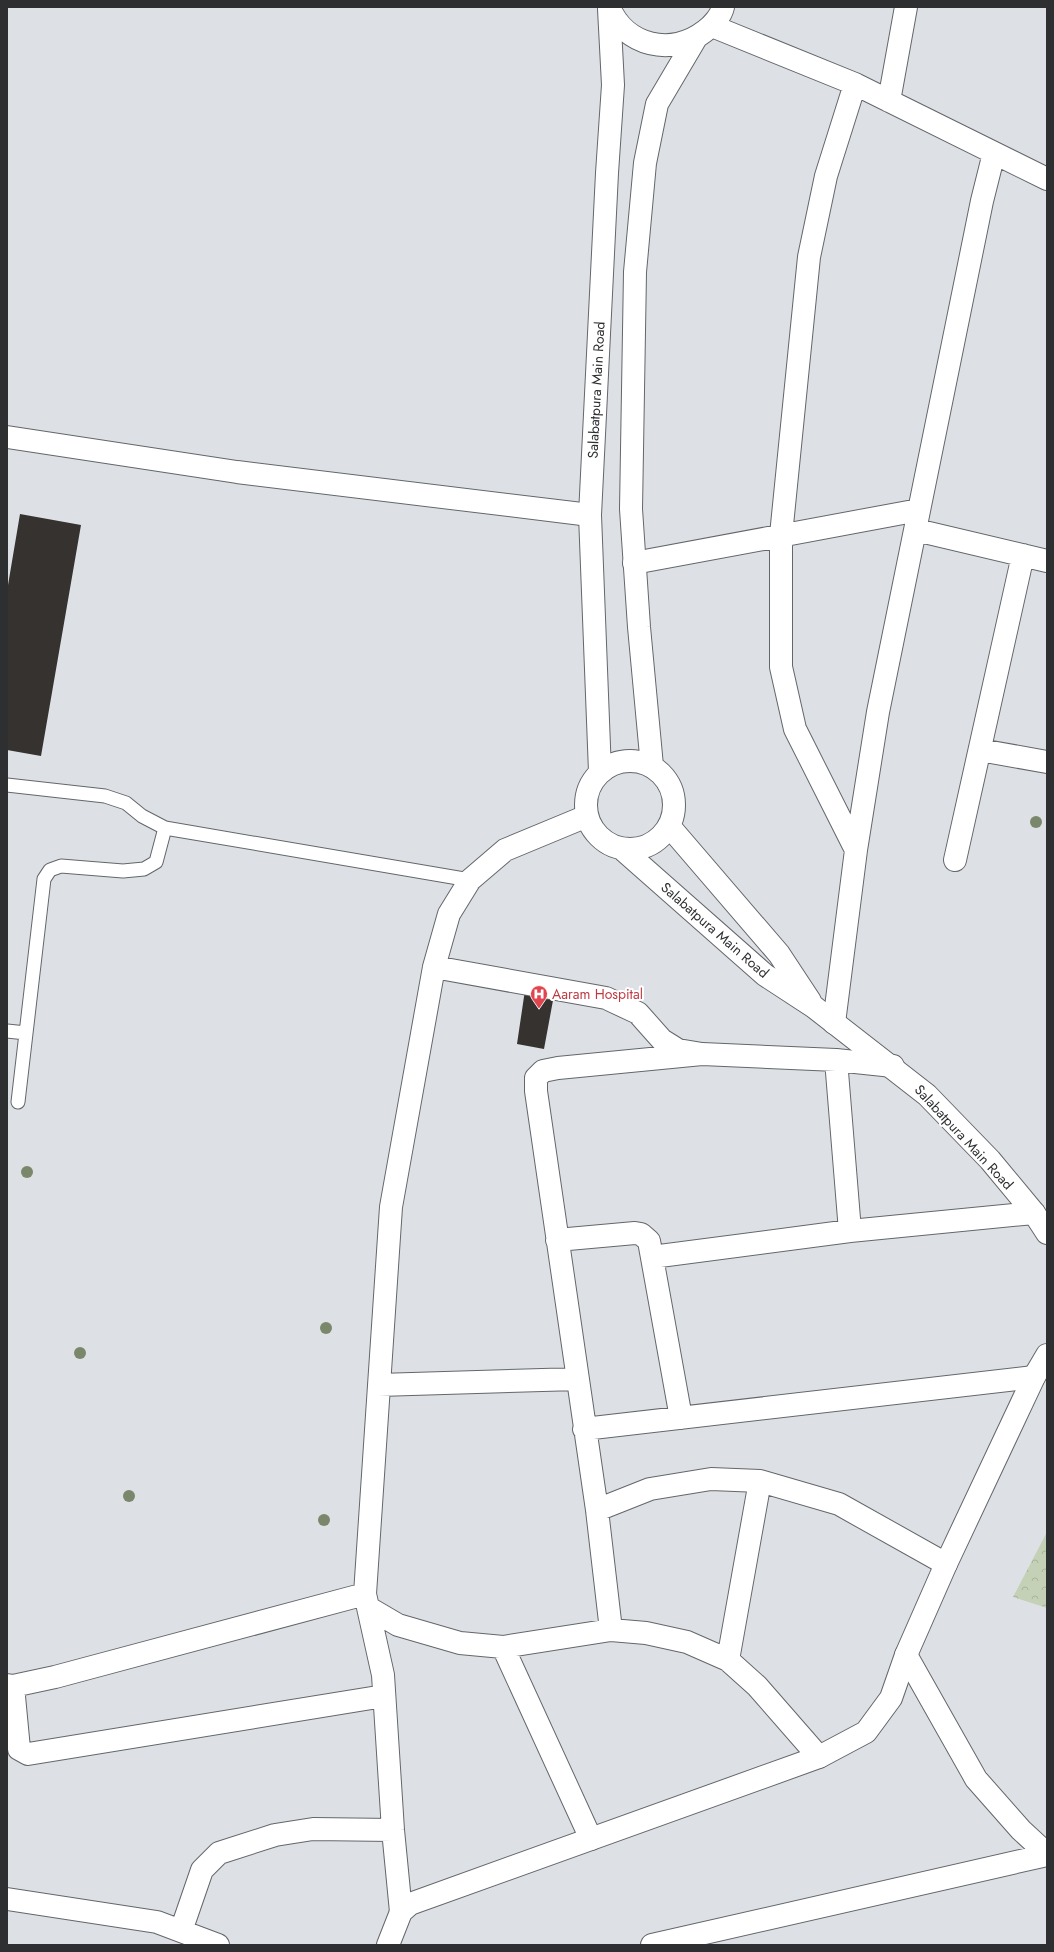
<svg xmlns="http://www.w3.org/2000/svg" width="1054" height="1952" font-family="Jost,sans-serif">
	<style>
		.forest { fill: url(#forest-crowns) }
		.building { fill: #363230 }
		.lines { fill: none; stroke-linecap: round; stroke-linejoin: round }
		.service-casing { stroke: #63666a; stroke-width: 15 }
		.minor-casing { stroke: #63666a; stroke-width: 24 }
		.tertiary-casing { stroke: #63666a; stroke-width: 24 }
		.service { stroke: #fff; stroke-width: 13 }
		.minor { stroke: #fff; stroke-width: 22 }
		.tertiary { stroke: #fff; stroke-width: 22 }
		.tree { fill: #7b876b }
		.labels { text-anchor: middle; dominant-baseline: central; stroke-width: 4; stroke-linejoin: round; paint-order: stroke }
		.street-label { font-size: 14px; fill: #2d2f30; stroke: #fff }
		.health-label { font-size: 14px; fill: #be3a42; stroke: #fff; text-anchor: start }
	</style>
	<defs>
		<pattern id="forest-crowns" width="20" height="18" patternUnits="userSpaceOnUse"><rect width="20" height="18" fill="#c4d1b6"/><path d="M2 6a3 3 0 1 1 6 0M12 15a3 3 0 1 1 6 0" fill="none" stroke="#a9b49d"/></pattern>
	</defs>
	<rect width="100%" height="100%" fill="#dde1e5"/>
	<path class="forest" d="M1047,1532V1608L1013,1597Z"/>
	<path class="building" d="M20,514L81,525L41,756L7,750V591Z
		M525,990L554,995L544,1049L517,1044Z"/>
	<g class="lines">
		<g class="service-casing">
			<path id="service" d="M7,785L105,796L126,803L142,816L165,828L470,880
				M7,1031L26,1033
				M18,1102L44,879L50,870L61,866L123,871L144,869L156,862L165,828"/>
		</g>
		<g class="minor-casing">
			<path id="minor" d="M712,26L855,84L1047,179
				M855,84L826,176L809,257L781,535V667L795,729L856,850
				M889,101L906,7
				M7,437L237,472L590,515
				M916,530L1047,561
				M634,563L919,510
				M980,750L1047,762
				M955,860L1023,555
				M434,967L606,998L638,1013L662,1040L678,1050L702,1054L836,1060L893,1066
				M834,1023L856,850L878,712L982,201L994,153
				M836,1060L850,1231
				M557,1240L635,1233L641,1234L649,1241L681,1418
				M652,1257L850,1231L1034,1213
				M379,1385L577,1379
				M584,1429L1034,1377
				M597,1510L650,1489L711,1479L760,1481L839,1504L946,1564
				M369,1608L398,1625L460,1643L503,1647L611,1630L646,1633L687,1642L728,1660L757,1686L819,1757
				M611,1630L597,1510L536,1091V1078L543,1071L558,1068L702,1054
				M503,1647L591,1839
				M906,1655L976,1779L1021,1830L1047,1854
				M728,1660L760,1481
				M7,1685L13,1686L55,1677L365,1594
				M13,1686L19,1749L28,1754L384,1696
				M7,1899L157,1922L218,1945
				M401,1912L393,1830L383,1675L365,1594L391,1207L434,967L449,914L470,880L505,850L587,816
				M181,1931L202,1870L219,1853L275,1835L313,1829L393,1830
				M652,1945L1047,1855"/>
		</g>
		<g class="tertiary-casing">
			<path id="tertiary" d="M609,7C625,46 672,57 705,31C712,26 721,16 723,7
				M586 805a44 44 0 1 1 88 0a44 44 0 1 1-88 0Z
				M652,766L639,627L631,509L635,272L645,163L657,104L696,38
				M600,772L590,515L607,173L613,85L609,9
				M669,826L779,954L810,1001
				M621,848L765,975L814,1007L927,1095L990,1160L1034,1213L1047,1233
				M388,1945L401,1912L410,1904L819,1757L866,1732L891,1698L906,1655L946,1564L1034,1377L1047,1355"/>
		</g>
		<use href="#service" class="service"/>
		<use href="#minor" class="minor"/>
		<use href="#tertiary" class="tertiary"/>
	</g>
	<g class="tree">
		<circle cx="1036" cy="822" r="6"/>
		<circle cx="27" cy="1172" r="6"/>
		<circle cx="326" cy="1328" r="6"/>
		<circle cx="80" cy="1353" r="6"/>
		<circle cx="129" cy="1496" r="6"/>
		<circle cx="324" cy="1520" r="6"/>
	</g>
	<defs>
		<g id="hospital-pin" transform="scale(0.9)"><path d="M0 17L-7.5 6A9.5 9.5 0 1 1 7.5 6Z" fill="#e0444e" stroke="#fff"/><path d="M-5-5h3v3.5h4V-5h3V5h-3V1.5h-4V5h-3Z" fill="#fff"/></g>
	</defs>
	<g fill-rule="evenodd">
		<use href="#hospital-pin" x="539" y="994"/>
	</g>
	<g class="labels">
		<g class="street-label">
			<text transform="translate(596 390) rotate(-87)">Salabatpura Main Road</text>
			<text transform="translate(715 930) rotate(41)">Salabatpura Main Road</text>
			<text transform="translate(964 1137) rotate(47)">Salabatpura Main Road</text>
		</g>
		<g class="health-label">
			<text x="552" y="994">Aaram Hospital</text>
		</g>
	</g>
	<rect width="1054" height="1952" fill="none" stroke="#2d2f30" stroke-width="16"/>
</svg>
